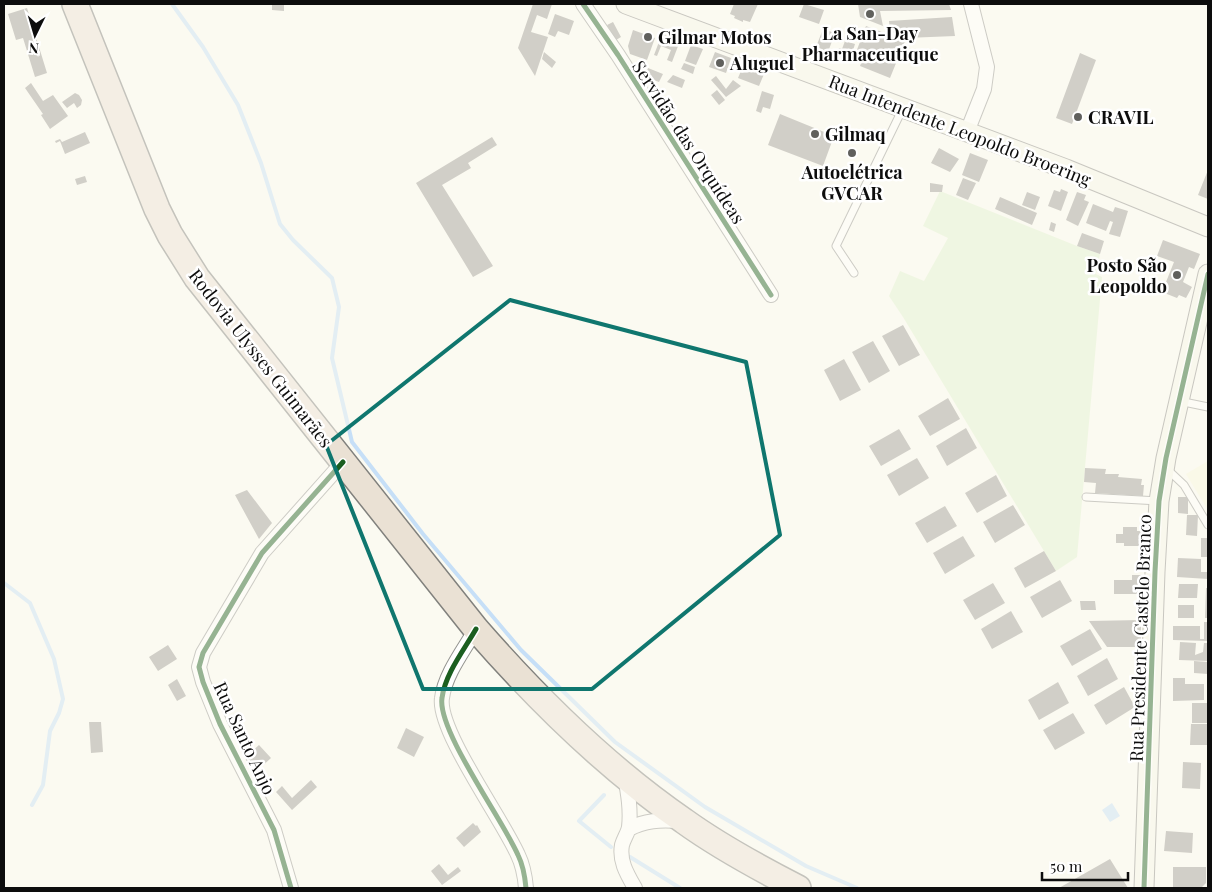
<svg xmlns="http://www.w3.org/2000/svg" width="1212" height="892" font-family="'Playfair Display',serif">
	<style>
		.farmland { fill: #f8f8dd }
		.green { fill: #e1f2d0 }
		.water { fill: #c6dff7 }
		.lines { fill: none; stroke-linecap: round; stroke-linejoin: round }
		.stream { stroke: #c6dff7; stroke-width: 4 }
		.building { fill: #9e9c97 }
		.lane-casing { stroke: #949490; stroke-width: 9 }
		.street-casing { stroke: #949490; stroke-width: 16 }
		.secondary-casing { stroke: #8b8a86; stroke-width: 21 }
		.highway-casing { stroke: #81817d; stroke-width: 28 }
		.lane { stroke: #fefefd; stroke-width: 7 }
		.street { stroke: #fefefd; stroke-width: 14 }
		.secondary { stroke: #f5f5e8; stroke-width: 19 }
		.highway { stroke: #eae1d4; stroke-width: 25 }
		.cycleway-casing { stroke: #fff; stroke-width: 8 }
		.cycleway { stroke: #1b5e20; stroke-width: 5 }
		.marked { fill: none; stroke: #0f766e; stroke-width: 4; stroke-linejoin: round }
		.poi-dot { fill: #60605d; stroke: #fff; stroke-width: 2 }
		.labels { text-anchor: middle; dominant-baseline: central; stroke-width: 5; stroke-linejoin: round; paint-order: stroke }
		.poi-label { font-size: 18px; font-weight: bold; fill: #0d0d0d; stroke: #fff; text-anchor: start }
		.street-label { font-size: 18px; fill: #0d0d0d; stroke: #fff }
	</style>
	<rect width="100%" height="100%" fill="#fbfaf1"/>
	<path class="farmland" d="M1208,461V510L1186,474Z"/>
	<path class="green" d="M940,191L1077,246L1100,254L1096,274L1102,277L1077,557L1056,571L903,317L889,296L900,271L924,281L948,238L923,226Z"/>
	<path class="water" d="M1112,803L1120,816L1110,822L1102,810Z"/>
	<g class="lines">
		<path class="stream" d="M172,4L203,47L238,105L261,163L280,224L293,240L332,278L339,307L332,358L352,442L423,534L521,650L615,742L705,807L806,866L857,888
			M4,583L30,603L54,659L63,699L59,713L50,731L43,785L32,805
			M604,795L579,821L611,847
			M630,857L680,888"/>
	</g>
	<path class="building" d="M272,4H284V11L272,10Z
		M533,4H552L547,19L537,15L531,32L548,37L535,76L518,48Z
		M734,4H758L750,22L743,20V22L734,18L735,16L730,14Z
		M804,4L824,10L819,24L799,17Z
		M858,4H949L951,10L880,11L883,26L860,17Z
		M27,8L47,73L35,77L23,38L16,40L8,14Z
		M555,14L574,21L569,35L558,31L555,37L548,34Z
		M952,17L955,36L906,38L890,31L889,21Z
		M613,22L621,37L616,40L607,25Z
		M866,26L905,41L890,78L860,66L863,58L855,55Z
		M823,29L835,33L828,52L816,47Z
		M633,30L655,38L647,60L630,54L628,46Z
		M662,34L680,41L672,62L667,60L671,50L661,46L657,56L654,55Z
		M845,41L855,44L850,60L837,55L839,48L842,49Z
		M691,45L703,49L696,65L685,61Z
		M544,52L556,62L552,68L542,59Z
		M715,52L731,58L726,73L709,67Z
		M1080,53L1096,60L1072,124L1056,118Z
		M684,63L695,67L693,74L681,69Z
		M743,66L764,74L759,86L738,78Z
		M648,68L663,74L659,82L645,77Z
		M673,75L685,80L682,88L667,82Z
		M716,76L726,89L733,80L741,86L726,97L711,80Z
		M31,83L43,101L53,95L68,116L50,129L41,115L43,114L25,88Z
		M717,90L725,100L719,105L711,95Z
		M762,91L774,95L770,109L763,107L761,113L756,111Z
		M75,93L79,95L82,100L81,105L77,108L74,103L67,108L62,102Z
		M780,114L834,136L823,166L768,145Z
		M85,132L90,143L65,154L60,141L56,143L55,141L60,139L62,142Z
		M492,137L497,145L468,163L471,168L442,185L493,266L473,277L416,183Z
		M939,148L959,159L950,172L931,163Z
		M970,153L988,160L979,182L962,175Z
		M1208,170V199L1198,195Z
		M85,176L87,182L77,185L75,179Z
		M963,178L976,183L968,200L956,195Z
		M930,183L943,185L942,192H930Z
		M1061,189L1068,192L1061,211L1048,206L1054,190L1060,192Z
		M1027,192L1040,197L1035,210L1022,205Z
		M1077,192L1086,195L1084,200L1089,202L1078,226L1066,220Z
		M1000,197L1037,213L1032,225L995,209Z
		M1093,204L1113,212L1115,207L1128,211L1120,237L1109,234L1113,222L1110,221L1106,231L1086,223Z
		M1051,222L1056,224L1054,232L1049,230Z
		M1082,233L1104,241L1100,254L1077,246Z
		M1163,240L1200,254L1194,269L1189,267L1183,282L1192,287L1186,298L1179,295L1177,298L1162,292L1174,262L1157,256Z
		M903,325L920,355L899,366L882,336Z
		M873,341L890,371L869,383L852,352Z
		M844,359L861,390L840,401L824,370Z
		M948,398L960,419L930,436L918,416Z
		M966,428L977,448L947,466L936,446Z
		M899,429L911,449L881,466L869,446Z
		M917,458L929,478L899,496L887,475Z
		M1085,468L1106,469L1105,474H1119L1118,477L1142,479L1141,485H1144L1143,496L1095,493L1096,483L1084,482Z
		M996,475L1007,496L977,513L965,493Z
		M247,490L272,523L259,539L235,495Z
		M1178,497H1188V514L1178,513Z
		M1013,505L1025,525L995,543L983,522Z
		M945,506L957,526L927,543L915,523Z
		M1187,515H1198L1197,536L1186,535Z
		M1123,527H1137V531H1141L1140,538H1143V546H1124V543H1116V534H1123Z
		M963,536L975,556L945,574L933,553Z
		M1201,538H1208V557H1201Z
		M1044,551L1056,571L1025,588L1014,568Z
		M1178,558L1201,559V572H1208V579L1177,577Z
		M1132,575H1142V594H1114V580H1132Z
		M1060,580L1072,601L1042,618L1030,597Z
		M993,583L1005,603L975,620L963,600Z
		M1179,584H1198L1197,598H1178Z
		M1206,588H1208V618H1205Z
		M1080,601H1095L1096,610H1081Z
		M1178,605H1194V618H1178Z
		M1011,611L1023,632L992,649L981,629Z
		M1141,620V647H1107L1089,621Z
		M1204,622H1208V641L1173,640V626H1200V639H1204Z
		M1090,629L1102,649L1072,666L1060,646Z
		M1180,642L1196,643L1195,655L1203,652L1204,643H1208V661L1179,660Z
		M168,645L177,659L158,671L149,657Z
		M1107,658L1118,679L1088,696L1077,676Z
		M1194,661L1208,662V674L1194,673Z
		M1173,678H1185V684H1204V700L1173,701Z
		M177,679L186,696L177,701L168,685Z
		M1058,682L1069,703L1039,720L1028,700Z
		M1124,687L1135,707L1106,725L1094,705Z
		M1192,703H1208V723H1192Z
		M1073,713L1085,733L1055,750L1043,730Z
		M89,722H101L103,752L91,753Z
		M1191,724H1208V745H1190Z
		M406,728L424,737L414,757L397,748Z
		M259,745L271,758L258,770L246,757Z
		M1183,762L1201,763L1200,789L1182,788Z
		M311,780L317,787L292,810L276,792L282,786L292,798Z
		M473,823L476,826L477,825L481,832L464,847L456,838Z
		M1166,831L1193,833L1192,853L1164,851Z
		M1110,859L1128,888H1059Z
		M439,864L448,875L458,867L461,871L442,885L431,871Z
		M1173,867H1206V883L1202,887L1173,888Z"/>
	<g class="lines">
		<g class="lane-casing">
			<path id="lane" d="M854,273L836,246L903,108
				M1179,401L1208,407
				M1167,469L1184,485L1208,525
				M1086,497L1159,501"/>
		</g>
		<g class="street-casing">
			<path id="street" d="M583,4L618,55L771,295
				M967,132L984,89L987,67L971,4
				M476,629C464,650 445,674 442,698C437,730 503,820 518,855C523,865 525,877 526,888
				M625,776C628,793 631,810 629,827C628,833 624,838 622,845C619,861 627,874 635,888
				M629,829C645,820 660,820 679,821
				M291,888L274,830L220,724L203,682L199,667L203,653L262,553L343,462"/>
		</g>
		<g class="secondary-casing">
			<path id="secondary" d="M626,4L1066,169L1208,227
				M1144,888L1155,572L1159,501L1166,458L1208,274"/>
		</g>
		<g class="highway-casing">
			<path id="highway" d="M75,4L157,209L170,235L197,278L476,629C538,700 607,768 684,821C720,847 759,868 798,888"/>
		</g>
		<use href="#lane" class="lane"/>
		<use href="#street" class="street"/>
		<use href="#secondary" class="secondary"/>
		<use href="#highway" class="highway"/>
		<g class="cycleway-casing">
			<path id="cycleway" d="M583,4L618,55L771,295
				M476,629C464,650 445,674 442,698C437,730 503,820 518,855C523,865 525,877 526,888
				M291,888L274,830L220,724L203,682L199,667L203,653L262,553L343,462
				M1144,888L1155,572L1159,501L1166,458L1208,274"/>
		</g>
		<use href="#cycleway" class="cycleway"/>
	</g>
	<path d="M0 0H1212V892H0ZM510,300L746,362L780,535L592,689H423L326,445Z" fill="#fbfaf1" fill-opacity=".55" fill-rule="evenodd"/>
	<path class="marked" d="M510,300L746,362L780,535L592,689H423L326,445Z"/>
	<g class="poi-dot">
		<circle cx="870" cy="14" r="5"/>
		<circle cx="648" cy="37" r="5"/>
		<circle cx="720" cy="63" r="5"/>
		<circle cx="1078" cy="117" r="5"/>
		<circle cx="815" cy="134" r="5"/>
		<circle cx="852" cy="153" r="5"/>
		<circle cx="1177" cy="275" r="5"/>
	</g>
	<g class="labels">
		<g class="poi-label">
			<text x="870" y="33" text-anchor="middle">La San-Day<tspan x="870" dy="21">Pharmaceutique</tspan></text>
			<text x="658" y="37">Gilmar Motos</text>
			<text x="730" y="63">Aluguel</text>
			<text x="1088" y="117">CRAVIL</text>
			<text x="825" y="134">Gilmaq</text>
			<text x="852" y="172" text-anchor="middle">Autoelétrica<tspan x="852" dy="21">GVCAR</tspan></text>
			<text x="1167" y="265" text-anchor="end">Posto São<tspan x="1167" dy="21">Leopoldo</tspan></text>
		</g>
		<g class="street-label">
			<text transform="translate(960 130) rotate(21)">Rua Intendente Leopoldo Broering</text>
			<text transform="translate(689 142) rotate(57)">Servidão das Orquídeas</text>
			<text transform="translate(261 358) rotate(52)">Rodovia Ulysses Guimarães</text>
			<text transform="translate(1140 638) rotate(-88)">Rua Presidente Castelo Branco</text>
			<text transform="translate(245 738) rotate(65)">Rua Santo Anjo</text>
		</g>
	</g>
	<rect width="1212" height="892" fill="none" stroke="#0d0d0d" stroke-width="10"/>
	<g transform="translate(35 35) rotate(185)" stroke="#ffffff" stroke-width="4" paint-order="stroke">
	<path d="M0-4L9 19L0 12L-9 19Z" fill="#0d0d0d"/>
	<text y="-8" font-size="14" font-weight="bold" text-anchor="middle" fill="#0d0d0d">N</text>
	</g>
	<path d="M1042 872v8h86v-8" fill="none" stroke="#0d0d0d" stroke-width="2.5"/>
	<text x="1050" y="872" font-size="15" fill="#0d0d0d" stroke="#ffffff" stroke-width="4" paint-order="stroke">50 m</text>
</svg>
